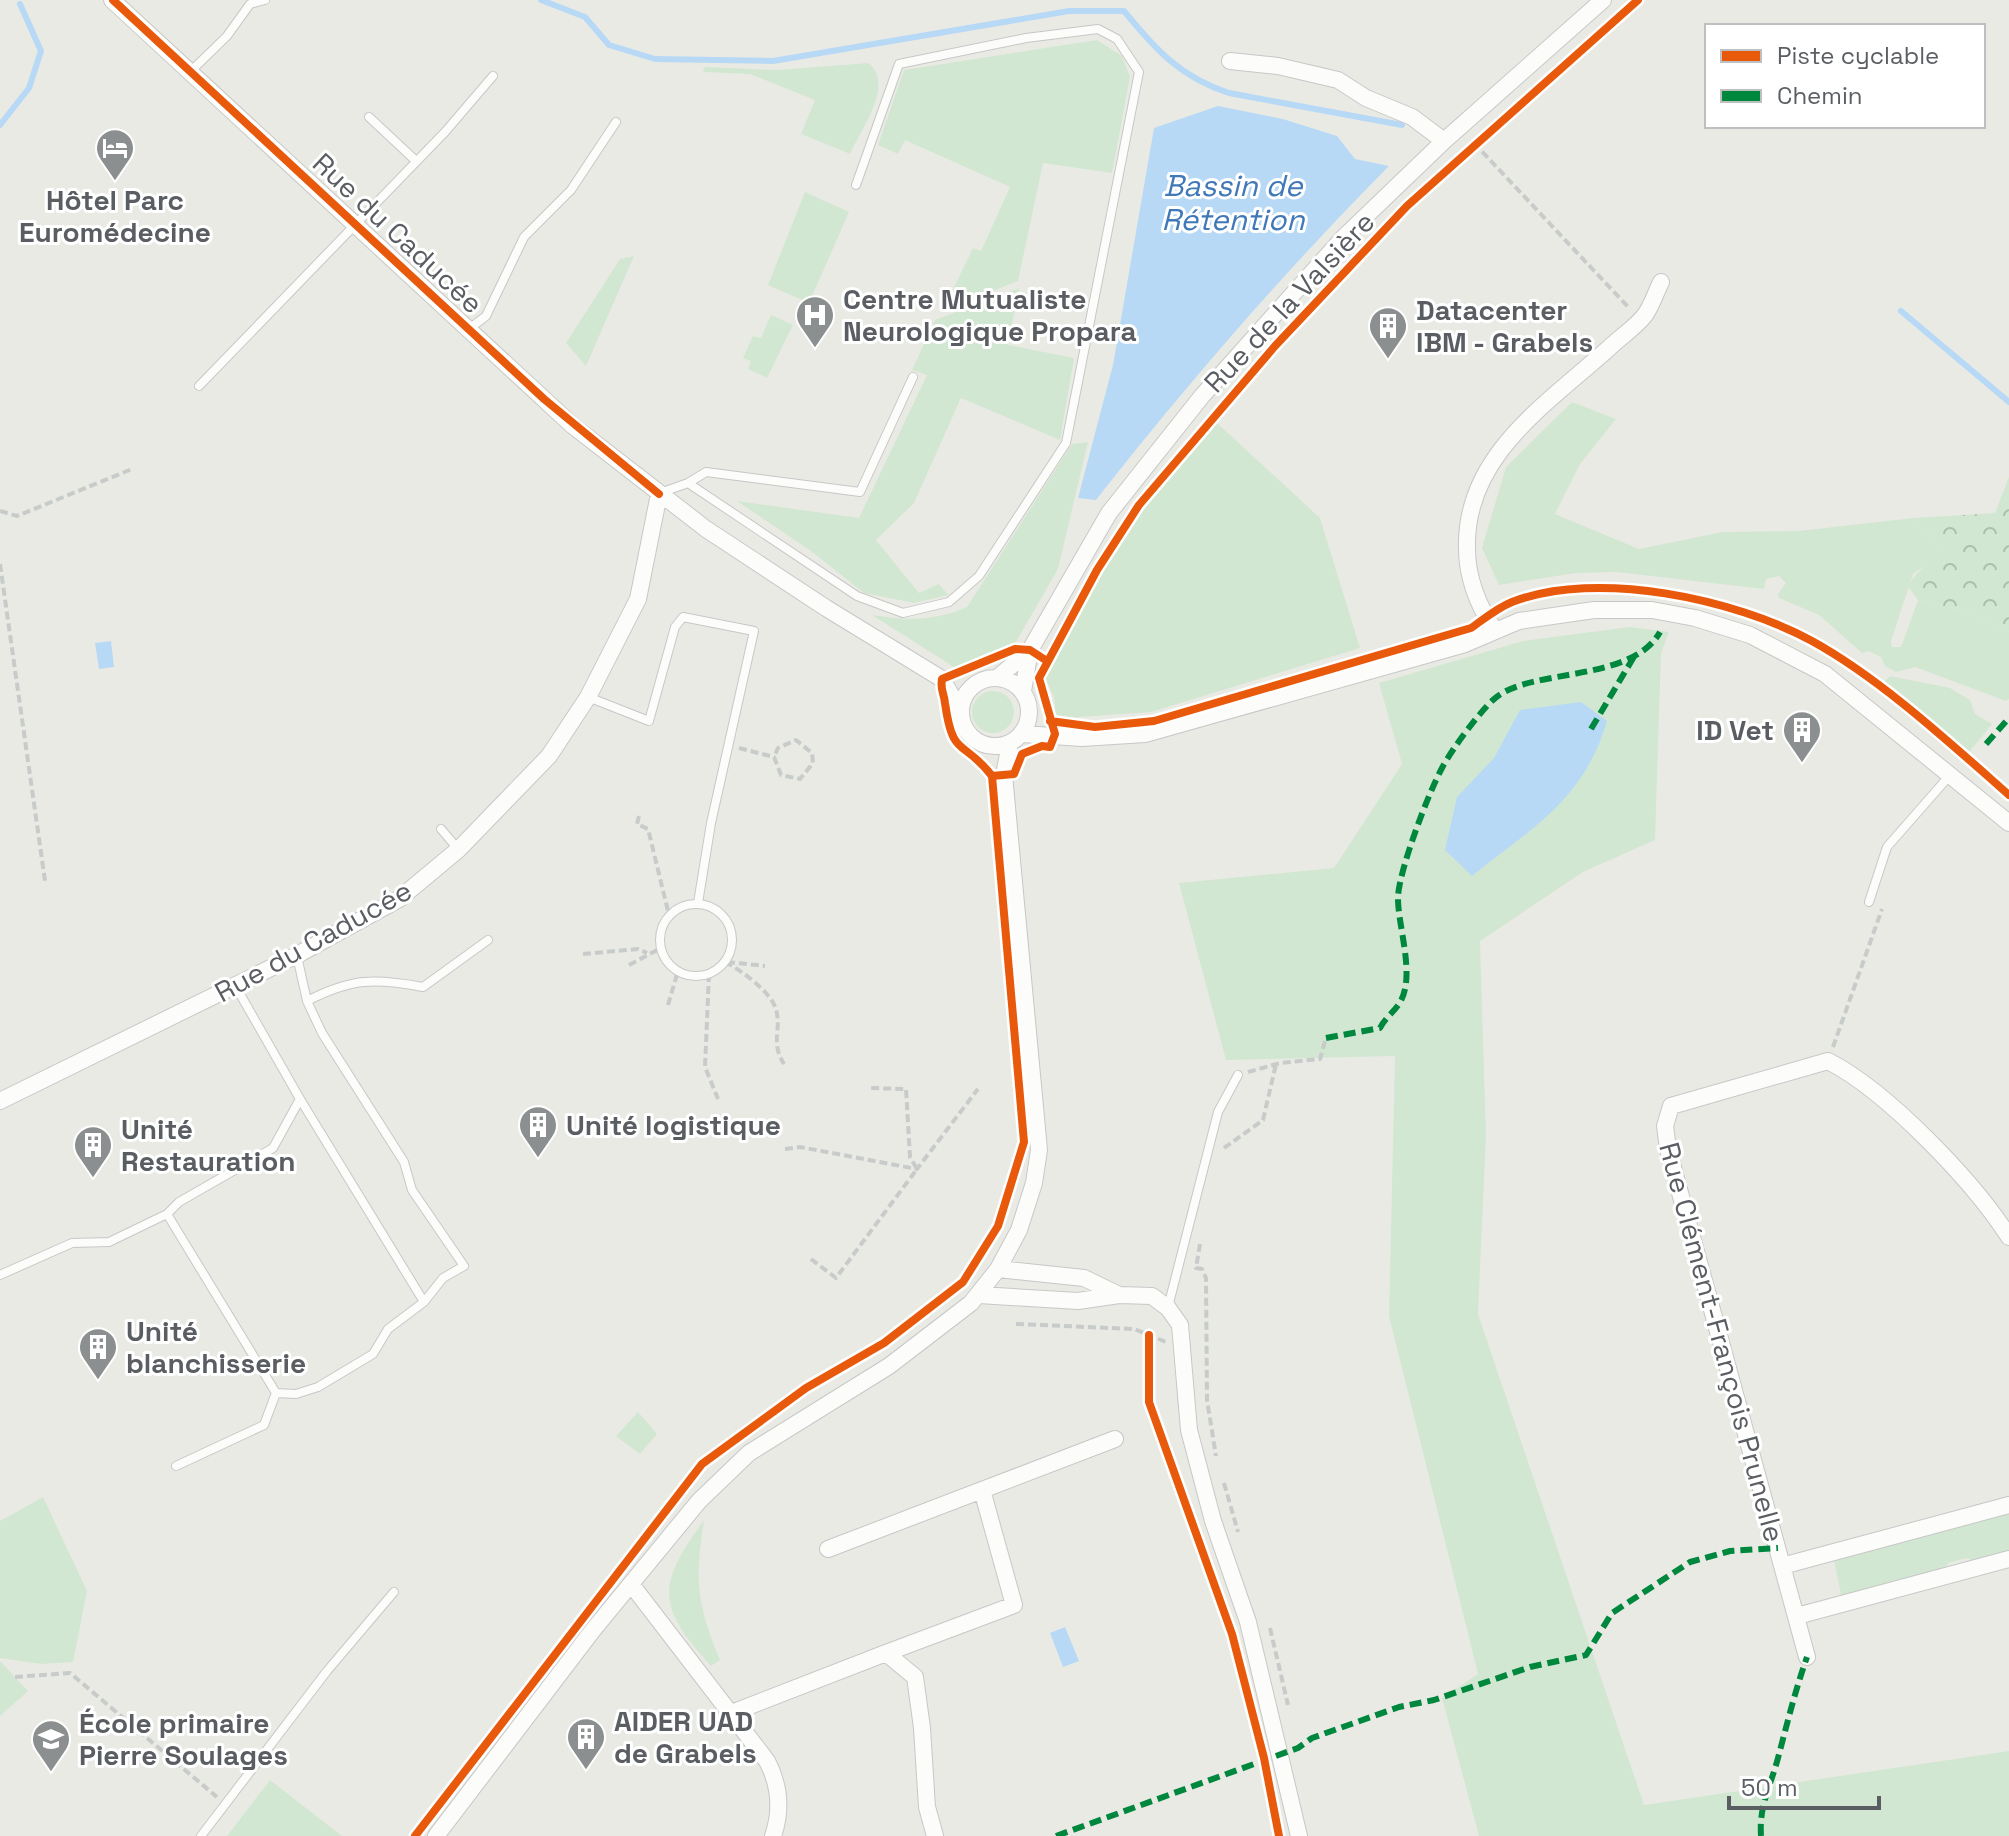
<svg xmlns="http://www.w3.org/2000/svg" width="2009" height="1836" font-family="'Space Grotesk',sans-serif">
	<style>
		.grass { fill: #d2e7d1 }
		.forest { fill: url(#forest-crowns) }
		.water { fill: #b7d9f6 }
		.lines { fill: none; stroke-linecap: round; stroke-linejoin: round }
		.stream { stroke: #b7d9f6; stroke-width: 6 }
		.lane-casing { stroke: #c7c7c7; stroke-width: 10 }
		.street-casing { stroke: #c7c7c7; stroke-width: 18 }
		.path { stroke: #c7cbc9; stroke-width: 4; stroke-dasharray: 8 4; stroke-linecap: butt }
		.lane { stroke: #fcfcfb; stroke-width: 8 }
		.street { stroke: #fcfcfb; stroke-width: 16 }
		.quiet { stroke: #00873e; stroke-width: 6; stroke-dasharray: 12 6; stroke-linecap: butt }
		.cycleway-casing { stroke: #fff; stroke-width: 13 }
		.cycleway { stroke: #e8590c; stroke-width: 8 }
		.labels { text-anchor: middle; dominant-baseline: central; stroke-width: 6; stroke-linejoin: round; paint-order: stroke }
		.poi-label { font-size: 28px; font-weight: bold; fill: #5a5e63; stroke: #fff; text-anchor: start }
		.street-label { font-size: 28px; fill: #5a5e63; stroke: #fff }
		.water-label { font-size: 30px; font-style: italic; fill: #4178b7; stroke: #fff }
	</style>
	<defs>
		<pattern id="forest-crowns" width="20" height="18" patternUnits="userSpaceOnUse" patternTransform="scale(2)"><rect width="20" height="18" fill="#d2e7d1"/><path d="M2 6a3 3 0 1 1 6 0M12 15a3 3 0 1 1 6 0" fill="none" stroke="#adbead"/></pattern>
	</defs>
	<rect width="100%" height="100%" fill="#eaeae5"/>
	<path class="grass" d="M1097,40L1122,56L1130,77L1112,173L1043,163L1018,281L943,310L973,248L981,251L1010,187L905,140L898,154L878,145L904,70Z
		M868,63C896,83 860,131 850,154L801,134L815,100L750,74L703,72L705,67L777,70Z
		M805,192L849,212L809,303L768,285Z
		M634,256L586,366L566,343L620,259Z
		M1019,288L1008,345L1074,358L1060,440L961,398L914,503L876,540L919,593L939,584L948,595L914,603L864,593L811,551L737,501L859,518L927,375L912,370L935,320Z
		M771,315L793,325L767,378L748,369L751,361L743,358L753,336L761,338Z
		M1572,402L1616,419L1580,464L1555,514L1639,549L1723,532L1799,531L1913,518L1921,531L1930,534L1940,548L1933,561L1913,574L1891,641L1892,647H1901L1918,600L1969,612L2009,632V699L2006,701L1915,667L1896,672L1885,666L1881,657L1869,651L1862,653L1819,615L1779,598L1778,594L1786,583L1779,576L1766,579L1764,589L1616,572L1576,573L1499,585L1482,548L1506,467Z
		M1216,422L1320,518L1360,648L1151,712L1079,717L1065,722L1056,718L1054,697L1045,678L1101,574L1154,494Z
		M1088,442L1058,569L1009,654L989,652L957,669L872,615C907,621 934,621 967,607L1072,444Z
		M1630,627L1669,632L1661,653L1655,840L1583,872L1480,941L1486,1136L1478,1314L1644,1805L2009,1751V1836H1479L1442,1698L1478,1674L1389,1316L1395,1056L1226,1060L1179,883L1334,868L1402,764L1379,683L1523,641Z
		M1890,676L1950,688L1970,700L1975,714L1992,724L1966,756L1881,685Z
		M972 712a21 21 0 1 1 42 0a21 21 0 1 1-42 0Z
		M638,1412L657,1434L640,1454L616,1436Z
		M43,1497L87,1591L73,1662L41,1664L0,1658V1521Z
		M2009,1513V1552L1976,1562L1967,1558L1948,1563L1943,1571L1842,1600L1834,1560Z
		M704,1520C695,1581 696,1601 720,1660L711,1666C656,1606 657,1585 704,1520Z
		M0,1661L28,1691L0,1716Z
		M270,1780L342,1836H227Z"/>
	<path class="forest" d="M2009,477V632L1969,612L1918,600L1908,587C1915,570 1931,565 1940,548L1930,534L1921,531L1913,518L1995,513Z"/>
	<path class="water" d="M1218,106L1283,119L1337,136L1355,159L1389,166C1285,271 1187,384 1096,500L1078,498L1113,365L1154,128Z
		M111,641L114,667L99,669L95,643Z
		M1581,702L1607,721C1584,800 1532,828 1472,876L1445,850L1457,797L1494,758L1520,710Z
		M1065,1627L1079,1661L1063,1667L1050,1633Z"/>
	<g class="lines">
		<path class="stream" d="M541,0L585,17L609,45L655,59L773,61L1069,11H1124C1156,50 1180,77 1229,93L1402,125
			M0,125L29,88L41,51L20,4
			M1901,311L2009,402"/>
		<g class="lane-casing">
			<path id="lane" d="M191,71L227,36L250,4L265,0
				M369,117L415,160
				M469,329L486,316L524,237L571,190L616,122
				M199,386L445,132L493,76
				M688,483L706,472L860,492L913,377
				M660,493L688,483L857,596L903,613L949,602L979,576L1066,443L1139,72L1117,39L1098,29L1026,38L899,64L856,185
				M588,697L649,721L675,627L683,617L754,631L711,823L698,903
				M441,829L458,849
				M1869,902L1887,847L1951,774
				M660 940a36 36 0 1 1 72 0a36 36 0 1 1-72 0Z
				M297,956L307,1001C352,978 374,978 423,987L488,940
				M236,987L300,1099L273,1148L179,1202L167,1214L276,1393L296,1394L318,1387L373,1354L388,1329L424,1302L443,1278L464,1266L412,1190L404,1162L322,1033L307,1001
				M300,1099L424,1302
				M0,1275L72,1243L109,1242L167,1214
				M1168,1307L1218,1112L1238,1075
				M176,1466L264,1425L276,1393
				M201,1836L327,1671L394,1592"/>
		</g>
		<g class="street-casing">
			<path id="street" d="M112,0L573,426L706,529L826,608L942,679L961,712
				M1230,61L1278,66L1338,80L1366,98L1412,117L1444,141
				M1494,629C1478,606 1467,577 1467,549C1464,456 1547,404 1609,348C1620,337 1636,327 1645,315C1652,305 1656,292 1661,282
				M961 712a34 34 0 1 1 68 0a34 34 0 1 1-68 0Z
				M997,678L1030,650
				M1023,691L1030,650L1109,513L1202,396L1343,238L1444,141L1603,0
				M1022,734L1082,738L1145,734L1465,644L1519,621L1594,610H1652L1695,618L1750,635L1825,674L2009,823
				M0,1101L297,955L399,899L459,849L549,756L588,697L638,599L659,494
				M998,1269L1084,1278L1119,1295
				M979,1295L1078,1301L1119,1295L1152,1296L1168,1308L1180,1325L1189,1430L1213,1521L1248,1622L1299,1836
				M982,1490L1115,1439
				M828,1549L982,1490L1014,1605L886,1653
				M1782,1566L2009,1505
				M631,1584L767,1761C780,1786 782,1810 773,1836
				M1797,1616L2009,1559
				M1807,1657L1668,1149L1665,1126L1671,1106L1828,1061C1887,1091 1973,1181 2009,1237
				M729,1714L886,1653L915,1677L922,1728L927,1807L935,1836
				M436,1836L593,1630L699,1501L749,1453L889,1366L971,1303L998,1269L1019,1230L1034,1183L1039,1150L1004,775L1010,744"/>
		</g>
		<path class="path" d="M1474,143L1630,309
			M0,511L17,516L132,469
			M0,564L45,881
			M739,748L774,757L781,775L800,779L813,763L812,753L796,740L778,748L774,757
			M639,816L637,824L648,829L669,915
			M583,954L638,949L647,953
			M725,962C741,970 770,991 776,1009C782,1030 770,1042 784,1064
			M727,962L765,966
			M629,965L661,948
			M709,974L705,1067L718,1099
			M668,1005L678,971
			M1833,1047L1882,909
			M1248,1072L1280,1063L1320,1059L1326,1038
			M1224,1148L1263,1120L1276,1064
			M785,1149L800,1147L917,1169L978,1089
			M1200,1244L1196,1268L1202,1269L1206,1278L1207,1400L1216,1456
			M811,1259L836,1278L917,1169L910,1157L906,1089L869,1088
			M1016,1324L1134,1329L1166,1342
			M1224,1483L1238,1532
			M1270,1628L1288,1705
			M15,1677L70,1673L217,1797"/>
		<use href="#lane" class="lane"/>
		<use href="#street" class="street"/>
		<path class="quiet" d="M1591,729L1635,655
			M1986,744L2009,718
			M1326,1038L1380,1028C1385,1018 1393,1013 1399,1004C1417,977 1397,925 1398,896C1400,868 1428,794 1442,768C1452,749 1478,714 1493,700C1527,667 1631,684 1660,632
			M1056,1836L1298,1748L1312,1738L1399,1707L1434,1700L1530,1667L1586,1655L1612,1613L1690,1562L1730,1551L1778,1548
			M1761,1836C1759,1805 1770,1788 1778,1758C1787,1724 1795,1691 1807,1657"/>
		<g class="cycleway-casing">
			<path id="cycleway" d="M113,0L544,399L659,494
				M1047,661L1030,650L1015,649L942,679C940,690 944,693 945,703C953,760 963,738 992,776L1014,774L1022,754L1042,746L1050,747L1055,734L1039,678L1097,570L1139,505L1275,346L1407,206L1638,0
				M1050,721L1095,727L1154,721L1471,628C1484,619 1497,608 1512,602C1597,569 1735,599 1812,641C1881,679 1950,743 2009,795
				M1149,1335V1402L1232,1634L1264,1758L1279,1836
				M415,1836L702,1464L806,1388L884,1343L963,1282L998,1226L1024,1142L992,776"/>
		</g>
		<use href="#cycleway" class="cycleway"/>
	</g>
	<defs>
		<g id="hotel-pin" transform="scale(2)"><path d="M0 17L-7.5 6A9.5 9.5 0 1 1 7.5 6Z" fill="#8c8f90" stroke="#fff"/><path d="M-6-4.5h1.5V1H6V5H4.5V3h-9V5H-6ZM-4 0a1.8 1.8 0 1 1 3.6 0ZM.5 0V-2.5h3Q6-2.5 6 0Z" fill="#fff"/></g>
		<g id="hospital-pin" transform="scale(2)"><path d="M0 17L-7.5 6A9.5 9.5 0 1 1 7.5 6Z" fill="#8c8f90" stroke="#fff"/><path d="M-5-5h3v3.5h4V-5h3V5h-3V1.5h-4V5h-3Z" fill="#fff"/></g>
		<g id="building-pin" transform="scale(2)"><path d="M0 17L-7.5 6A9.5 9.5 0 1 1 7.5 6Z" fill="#8c8f90" stroke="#fff"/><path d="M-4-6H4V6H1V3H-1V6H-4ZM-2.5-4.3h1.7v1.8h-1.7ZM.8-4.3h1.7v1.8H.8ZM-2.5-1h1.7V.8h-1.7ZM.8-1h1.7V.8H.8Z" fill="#fff"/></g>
		<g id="school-pin" transform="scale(2)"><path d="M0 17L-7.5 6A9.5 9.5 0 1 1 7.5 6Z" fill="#8c8f90" stroke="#fff"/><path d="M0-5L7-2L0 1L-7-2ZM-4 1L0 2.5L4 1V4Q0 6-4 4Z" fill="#fff"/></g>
	</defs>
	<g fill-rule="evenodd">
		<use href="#hotel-pin" x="115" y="148"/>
		<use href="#hospital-pin" x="815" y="315"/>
		<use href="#building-pin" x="1388" y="326"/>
		<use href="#building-pin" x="1802" y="730"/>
		<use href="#building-pin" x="538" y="1125"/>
		<use href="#building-pin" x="93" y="1145"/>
		<use href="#building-pin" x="98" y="1347"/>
		<use href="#building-pin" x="586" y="1737"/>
		<use href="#school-pin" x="51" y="1739"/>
	</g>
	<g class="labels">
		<g class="poi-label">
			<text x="115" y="200" text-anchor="middle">Hôtel Parc<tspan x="115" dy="32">Euromédecine</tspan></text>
			<text x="843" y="299">Centre Mutualiste<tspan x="843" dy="32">Neurologique Propara</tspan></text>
			<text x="1416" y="310">Datacenter<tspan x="1416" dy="32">IBM - Grabels</tspan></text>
			<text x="1774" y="730" text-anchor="end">ID Vet</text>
			<text x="566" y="1125">Unité logistique</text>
			<text x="121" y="1129">Unité<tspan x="121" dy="32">Restauration</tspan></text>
			<text x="126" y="1331">Unité<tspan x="126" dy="32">blanchisserie</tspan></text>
			<text x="614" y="1721">AIDER UAD<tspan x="614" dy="32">de Grabels</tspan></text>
			<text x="79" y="1723">École primaire<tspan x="79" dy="32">Pierre Soulages</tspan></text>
		</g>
		<g class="street-label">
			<text transform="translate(398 233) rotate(43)">Rue du Caducée</text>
			<text transform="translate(1289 302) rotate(-47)">Rue de la Valsière</text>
			<text transform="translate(313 941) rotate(-29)">Rue du Caducée</text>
			<text transform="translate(1722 1342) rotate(75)">Rue Clément-François Prunelle</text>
		</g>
		<g class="water-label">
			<text x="1233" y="185">Bassin de<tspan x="1233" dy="34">Rétention</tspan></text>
		</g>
	</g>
	<rect x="1705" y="24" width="280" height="104" fill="#ffffff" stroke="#bdbfc1" stroke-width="2"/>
	<rect x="1721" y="50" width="40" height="12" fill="#e8590c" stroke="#bdbfc1" stroke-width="2"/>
	<text x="1777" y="64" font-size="24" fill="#5a5e63">Piste cyclable</text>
	<rect x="1721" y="90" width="40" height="12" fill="#00873e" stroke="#bdbfc1" stroke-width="2"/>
	<text x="1777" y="104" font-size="24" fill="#5a5e63">Chemin</text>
	<path d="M1729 1796v12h150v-12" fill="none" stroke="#5a5e63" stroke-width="4"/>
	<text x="1741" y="1796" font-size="24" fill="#5a5e63" stroke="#ffffff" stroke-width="6" paint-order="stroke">50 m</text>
</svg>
